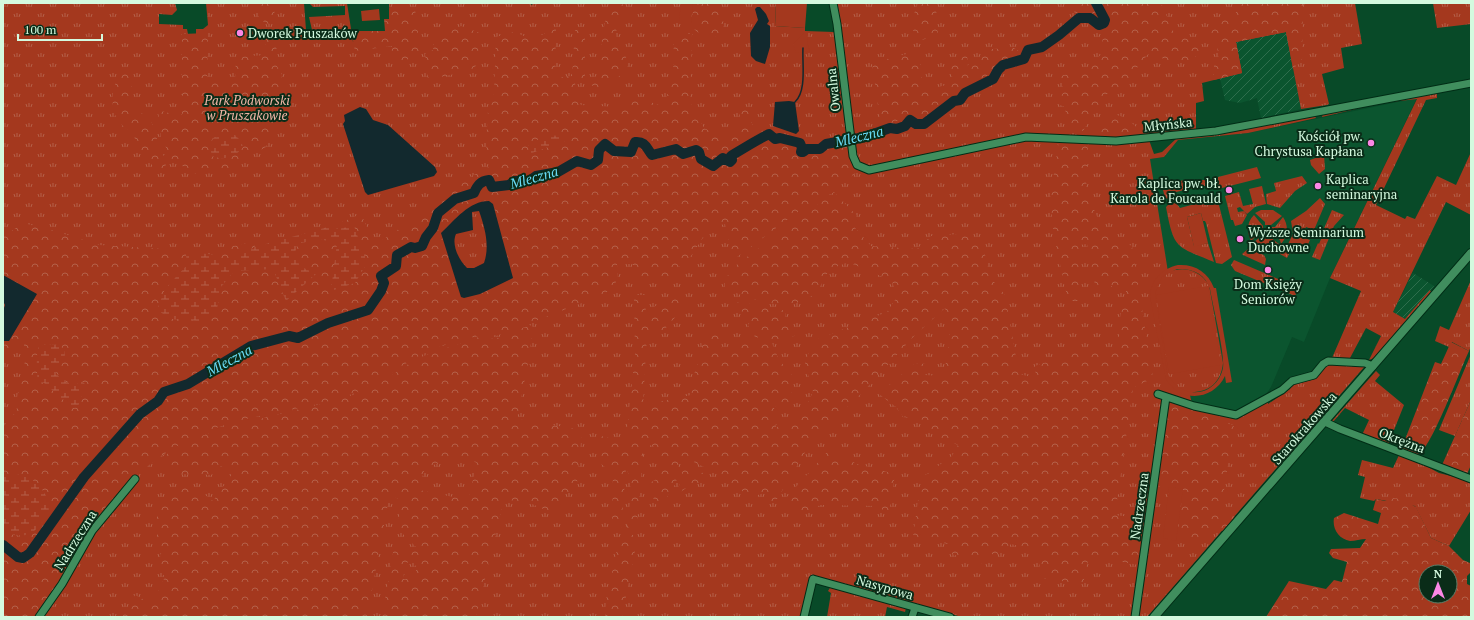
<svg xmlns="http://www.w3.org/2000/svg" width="1474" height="620" font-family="'PT Serif',serif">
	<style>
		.built { fill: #0b552f }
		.industrial { fill: url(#industrial-furrows) }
		.grass { fill: url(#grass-tufts) }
		.forest { fill: url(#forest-crowns); fill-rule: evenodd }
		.wetland { fill: url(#wetland-marsh) }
		.garden { fill: #a4381e; fill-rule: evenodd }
		.water { fill: #12292e; fill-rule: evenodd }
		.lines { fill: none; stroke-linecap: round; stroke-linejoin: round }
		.stream { stroke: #12292e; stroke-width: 1.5 }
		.river { stroke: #12292e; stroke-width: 10 }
		.minor-casing { stroke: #012d16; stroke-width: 9 }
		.tertiary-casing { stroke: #012d16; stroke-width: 10 }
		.minor { stroke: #408e5e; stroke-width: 7 }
		.tertiary { stroke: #408e5e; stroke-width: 8 }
		.poi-dot { fill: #fb87e5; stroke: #0a2c18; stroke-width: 1.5 }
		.labels { text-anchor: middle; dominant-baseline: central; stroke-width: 4; stroke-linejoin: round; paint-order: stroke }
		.poi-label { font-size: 13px; fill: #d4fadf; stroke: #0a2c18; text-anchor: start }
		.street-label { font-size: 13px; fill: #d4fadf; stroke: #0a2c18 }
		.park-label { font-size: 13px; font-style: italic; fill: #f2b6a7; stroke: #0a2c18 }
		.water-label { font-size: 14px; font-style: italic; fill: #68dbf5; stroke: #0a2c18 }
	</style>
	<defs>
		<pattern id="industrial-furrows" width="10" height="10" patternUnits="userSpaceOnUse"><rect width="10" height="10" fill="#0b552f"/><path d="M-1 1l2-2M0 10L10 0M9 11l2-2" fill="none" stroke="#2e6e4d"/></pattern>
		<pattern id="grass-tufts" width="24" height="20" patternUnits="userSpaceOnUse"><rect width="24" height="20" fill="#a4381e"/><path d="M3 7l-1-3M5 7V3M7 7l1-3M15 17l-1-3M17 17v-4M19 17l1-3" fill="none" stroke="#b46049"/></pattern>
		<pattern id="forest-crowns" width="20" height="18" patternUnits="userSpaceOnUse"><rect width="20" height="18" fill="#a4381e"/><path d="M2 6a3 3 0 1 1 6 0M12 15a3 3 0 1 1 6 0" fill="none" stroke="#b46049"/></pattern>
		<pattern id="wetland-marsh" width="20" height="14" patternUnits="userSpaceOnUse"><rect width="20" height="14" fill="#a4381e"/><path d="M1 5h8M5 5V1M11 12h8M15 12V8" fill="none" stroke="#b46049"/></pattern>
	</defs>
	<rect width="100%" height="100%" fill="#084a28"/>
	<path class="built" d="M1417,98L1330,278L1304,342L1292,337L1271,387L1262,400L1235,413L1192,403L1156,390L1146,144L1150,159L1164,157L1178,140L1248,133Z"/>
	<path class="industrial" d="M1286,31L1301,109L1261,118L1257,98L1240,103L1225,100L1220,78L1242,72L1236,42Z
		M1413,273L1434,286L1405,319L1393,312Z"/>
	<path class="grass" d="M3,3H175L177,10L172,15L159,14V24L183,25V29H187L188,34H196V29H203L208,25L206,3H304L306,30H312L309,17L345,15V6L313,7L309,3H347L353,42L390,37L389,3H531V5L535,3H776L775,26L805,28V31L834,32L837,31L832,3H1355L1362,44L1341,48L1344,68L1322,74L1329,104L1327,105L1301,109L1286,32L1236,42L1242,73L1202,83L1204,101L1196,103V130L1149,140L1154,154L1162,152L1177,138L1314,115L1316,118L1248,133L1178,140L1164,157L1150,159L1168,272C1185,266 1199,270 1209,285L1223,363C1221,383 1208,393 1189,392L1192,403L1235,413L1268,401V404L1290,389L1292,385L1315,379L1326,364L1365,366L1147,617H962L814,577L803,617H3Z
		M1433,3H1471V24L1437,28Z
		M1437,92V98L1426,100L1376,205L1405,219L1407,216L1415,219L1437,176L1456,185L1471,152V215L1446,202L1393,312L1405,319L1430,290L1431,292L1374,358L1369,360L1381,336L1366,328L1350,358H1332L1361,291L1330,278L1417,99L1381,103L1322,117L1323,113Z
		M1324,155L1325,169L1319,174L1311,165L1310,160Z
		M1257,167L1261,178L1218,189L1216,182L1206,185V186H1202L1176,192L1175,197L1169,199L1165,198L1163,190L1166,185L1184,180H1205L1206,183L1218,180V177Z
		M1302,176L1307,183L1295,191L1280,208L1267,204L1266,194L1276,191L1274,183Z
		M1262,186L1266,204L1255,207L1247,214L1240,207L1237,208L1238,212L1244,211L1247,215L1242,224L1235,226L1233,220H1231L1225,196L1239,192L1243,206L1253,204L1249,189Z
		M1217,197L1232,257L1222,264L1216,263L1206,223L1205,221H1203L1201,213L1187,217L1194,246L1208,243L1214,262C1176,246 1174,250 1166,207L1169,204L1176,203L1180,208L1206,201L1208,199Z
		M1320,198L1325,204L1314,230L1306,227L1302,237L1310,240L1304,253L1292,248L1287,258L1280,254L1279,252L1288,244L1293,234L1302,237L1293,233L1291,221L1306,211Z
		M1261,210H1273L1282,216L1271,225H1265V222L1255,213Z
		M1332,210L1344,215L1334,226L1320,260L1312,257L1318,243L1319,244L1323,234L1322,233Z
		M1254,215L1263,226V232H1260L1251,241C1247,232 1246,223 1254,215Z
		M1283,217C1289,226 1288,236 1281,244L1280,240L1272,233V227H1275Z
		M1264,234H1270V237L1280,245L1269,249L1255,245L1253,243Z
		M1248,249L1264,255L1266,259L1265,265L1243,255L1242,254Z
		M1234,260L1299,288L1295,296L1235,271L1231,265Z
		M1471,280V346L1469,351L1452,342L1449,347L1435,341L1440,326L1449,330Z
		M1471,354V400L1455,436L1439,430Z
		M1376,371L1380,375L1375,381L1404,405L1388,445L1362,435L1369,420L1345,408L1333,422L1339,427L1331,422Z
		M1399,455L1415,460L1439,473L1471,481V510L1449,546L1431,538L1415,506L1376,499L1374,501L1360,498L1365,477L1358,475L1362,460L1393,468Z
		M831,586L906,608L905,612L887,607L885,617H827L831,593L828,591Z"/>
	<path class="forest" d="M259,3H274L275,23L268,24L259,19Z
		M615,3H622L626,14L618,24L616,32L617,44L626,57L628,71L613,80L609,87L602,91L584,81H575L576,99L581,105L617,107L630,95L659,105L664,103L673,82L674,34H692L690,102L704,128L716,134L731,135L741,128L739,109H750L753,131C772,130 791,134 807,146L844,137L851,166L857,172L848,179L837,183L733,260L725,224L710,227L691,256L664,281H634L633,264H617L618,280L605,294L496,336C472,333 433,348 412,360C391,372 376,385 352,394C316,407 278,411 242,420C202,430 164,450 134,478L60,582L37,617H3V531L20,537L5,476L3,477V427L17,411C14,388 29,372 24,345L18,343L9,351L3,361V341H9L37,294L3,275V237L23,223L48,229L100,245L165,249L186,252L187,265L165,289L157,309L171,319L217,309L221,287L234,271L273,269L286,301L316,274L302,267L294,258L297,244L319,239L337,243L355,283L335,225L361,214L375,245L414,219L445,190L489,167L486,144L488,111L494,92L496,37L514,32L529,38L540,36L556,27L555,78L572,76L575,30L585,29V79L599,76C601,60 601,12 615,3ZM489,201L493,204L513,278L461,297L441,234L460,215L477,202ZM48,344L58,345L61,363L55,370C59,380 67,384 77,384L80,380L81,396L78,407L44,383L37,382L39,346Z
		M706,3L719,5C723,15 725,25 722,35C711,40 700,36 692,27L693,9L699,4Z
		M918,3H930L936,8L938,36L921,40L915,37L911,22Z
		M1068,3H1161L1175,35L1197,42L1201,48C1189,74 1169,60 1149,53L1124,84L1104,96L1083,131L1067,124L1065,107L1060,105L1059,100L1064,91L1060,76L1088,69L1103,52L1102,33L1074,12Z
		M1242,3H1303L1302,60L1293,69L1286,32L1236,42L1242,73L1214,80V64L1219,59L1216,41L1210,33L1215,22L1235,14Z
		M389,8L415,9L420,48L416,58L391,62L392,46L355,51L351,31H385L384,19H389Z
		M461,26L480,33L477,65L471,70L428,80L425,54L433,50L435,38Z
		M266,30H306L305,32L279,35L274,61L282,75L273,132L266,147L227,169L216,173L196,174L172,160L161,137L158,110L182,117V34L208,33L207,80L235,81L236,57L265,55Z
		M1014,48L1020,52V56L998,64L990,75L965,89L935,111L922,118L914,115L881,127L872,63L918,51L924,91L953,83L950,60L967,54L968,67L992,49Z
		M122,70L130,71L132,89L130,110H138L151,121L157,139V146L166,159V165L162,169L158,170C144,160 140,146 131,132C129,129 124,128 122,125C107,110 112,85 122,70Z
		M1112,115C1122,113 1138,127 1143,135L1121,138L1091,136Z
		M1059,140L1088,144L1086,190L1103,231L1132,246L1153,378L1133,388L1115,515L1147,519L1142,533L1139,565L1089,556L1083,584L1040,578L1039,551L1011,544L996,555L983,552L981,565L952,554L953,545L913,537L919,493L922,491L924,476L952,456L958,445L930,433L932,421L903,417L896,407L879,394L915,363L926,364L925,375L944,376L950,333L945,308L915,335L862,393L819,434L810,444L776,501L767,504L765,493L750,497C729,480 705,466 680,456L676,483L659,510L647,485L661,476L660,449L644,443L636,533L627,530C628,514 635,481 626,469L621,529L612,527L613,469L606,468L600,463L601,436L625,442L630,439L627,429L635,355L634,295H645L646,315L662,300L683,298L678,314L664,330H660L647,334L643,405L691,395L694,374L703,352L701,341L712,331L728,339L718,346L729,351L748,340L772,343L779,360L792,375L791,406L774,407L776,427L798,422L813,392L805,363L813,341L887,312L897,297L892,281L848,262L829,270L816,294L788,307L748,298L725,288V279L735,266L834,192L857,216L850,222L871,246L917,249L931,236L958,234L982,241L990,277L1005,295L1019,374L1036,378L1035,366L1077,351L1119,352V322L1127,287L1111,286V290H1096L1087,244L1079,245L1081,271L1079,301H1068L1054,236L1050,200Z
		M251,242L254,243L255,247C245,252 237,259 227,262L219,257L215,250Z
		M744,302L786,311C784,322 786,327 795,335C785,343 767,339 755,337L748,325L751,321L745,313L733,307V303Z
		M530,325L533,327L529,358L517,419L582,430L576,494L565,492L559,516L532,504L504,499L476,617H382L394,547H416L397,528L402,502L390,493L367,617H122L135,595L152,604L165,577L161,572L160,555L164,549L157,543V506L184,479L213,501L232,474L221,466L211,475C200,474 177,476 169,471C165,469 161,464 157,460L186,442L222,428L333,401L353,395L382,382L413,361L426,355L479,337L495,339ZM463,457L477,463L468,500L419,490L425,467ZM413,562L417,568L413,578L404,579L403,563Z
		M1451,342L1469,351C1460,370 1432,447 1418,455L1401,450L1435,362L1441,364Z
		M1471,400V465L1467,474L1442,465Z
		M1172,403L1220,415L1218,422L1234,425L1221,510L1235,517L1223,531L1210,527L1192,546L1178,532L1183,489L1156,486L1167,407Z
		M829,450L857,464L895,474L889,514L877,506L820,505L799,518L787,497Z
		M684,464L709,476V483L700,482C695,487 691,485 685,489C681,491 679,494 674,495L673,493L679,486Z
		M1394,498L1401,499L1416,507L1431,538L1449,546L1463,560L1470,563L1471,572L1467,576V584L1471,586V617H1266L1289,581L1326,589L1334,580L1342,582L1347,562L1333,558L1329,553L1331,549L1360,548L1366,539C1361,539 1355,541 1350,541C1339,539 1332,529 1334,518L1344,513L1378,524L1381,513L1373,510L1376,499L1385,501ZM1426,572H1450V596H1426Z
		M626,533L636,536L635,551L622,617H605L606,600L619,540L625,539Z"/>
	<path class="wetland" d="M226,135H235L241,141L243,147C236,157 223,161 212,156L210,147L213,138Z
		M545,135L561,136L565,141L532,153L529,152L528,146Z
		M335,225L337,229L354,226L367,263L355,283L331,291L337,243L319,239L297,244L294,258L302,267L316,274L286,301L273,269L234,271L221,287L217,309L210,322L171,319L157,310L165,289L187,265L186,252L218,255L227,262C237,259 245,252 255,247Z
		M48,344L58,345L64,349L65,357L55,370C59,380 67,384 77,384L80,380L85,384L78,407L73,408L44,383L37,382C38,370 35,358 39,346Z
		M23,474C37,481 45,490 50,506C37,531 33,542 3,531V477Z"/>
	<path class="garden" d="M681,3H693L691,23H681L679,21Z
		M776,3H807L805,28L775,26Z
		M379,9L380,20L362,21L361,11Z
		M805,32L808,33L807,43L810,51L796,53L793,44Z
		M1201,213L1208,243L1194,247L1187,217Z
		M1178,265C1195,264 1208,272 1214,288H1216L1232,382L1226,383L1225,376C1213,401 1180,403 1166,379L1150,297C1151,280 1161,269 1178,265ZM1177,269C1193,268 1205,274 1210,289C1213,307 1225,353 1223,368C1220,383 1207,394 1192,392C1180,391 1172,383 1167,372L1155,293L1162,277Z
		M1208,286L1221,365L1169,374L1156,295Z
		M1169,487L1183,489L1176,541L1163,538Z"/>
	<path class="water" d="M757,7H760L766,14L769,21L767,24L770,26V47L765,64L756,61L751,56L750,33L758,20L755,9Z
		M789,101L795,102L799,131L796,134L773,126L775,102Z
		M360,107L366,109L373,120L388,125L435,167L437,172L434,176L368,195L365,192L343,124L345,121L344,115Z
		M489,201L493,204L513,278L480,294L464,298L461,297L441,233C455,220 469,201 489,201ZM479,211C485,228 490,246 484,263L474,268H467C459,260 451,245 456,234L473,230L472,212Z
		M3,275L37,294L9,341H3V311L5,305L3,301Z"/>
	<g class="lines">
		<path class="stream" d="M795,102C807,91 802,63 803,48"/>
		<path class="river" d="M3,545L18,557L23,558L30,553L84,477L140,414L158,401L164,392L188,384L251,346L289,336L298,338L328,323L368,310L381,291L384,283L381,276L396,266L397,255L411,247L415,248L422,246L426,237L433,228L438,213L455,199L474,193C477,186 480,181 489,180L492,187L509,185L515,181H529L536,176L558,172L577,161L591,165L598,160L599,150L605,144L614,151L631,152L635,142C646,141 646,148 652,155L676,149L683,154L696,150L699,152L701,159L713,166L723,158L730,162L732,160L731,156C744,148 755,141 769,134L775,139L780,138L800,143L802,148L801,152H803L807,149H820L826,144L865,137L890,128L897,129L905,126L910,120L916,124H924L954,101L960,100L965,93L993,79L998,70L1003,65L1024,59L1028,50L1042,47L1059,35L1079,18H1090L1099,25L1104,23L1105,20L1096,3"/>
		<g class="minor-casing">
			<path id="minor" d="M833,3L837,24L853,156L857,165L869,170L1026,137L1116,141L1216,131L1471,83
				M1158,394L1194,406L1236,415L1282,390L1292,381L1314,375L1323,364L1328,361L1365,363L1373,366
				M1325,422L1340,429L1471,479
				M39,617L62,584L92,531L135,479
				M804,617L813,579L950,617
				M912,617L915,608
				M1135,617L1166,397"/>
		</g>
		<g class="tertiary-casing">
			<path id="tertiary" d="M1154,617L1471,253"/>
		</g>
		<use href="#minor" class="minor"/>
		<use href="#tertiary" class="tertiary"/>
	</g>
	<g class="poi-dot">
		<circle cx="240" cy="33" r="4"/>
		<circle cx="1371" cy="143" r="4"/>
		<circle cx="1318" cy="186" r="4"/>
		<circle cx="1229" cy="190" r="4"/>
		<circle cx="1240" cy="239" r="4"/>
		<circle cx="1268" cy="270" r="4"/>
	</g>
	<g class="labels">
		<g class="poi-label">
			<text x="248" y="33">Dworek Pruszaków</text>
			<text x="1363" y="136" text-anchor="end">Kościół pw.<tspan x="1363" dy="15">Chrystusa Kapłana</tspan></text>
			<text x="1326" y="179">Kaplica<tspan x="1326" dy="15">seminaryjna</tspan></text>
			<text x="1221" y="183" text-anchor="end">Kaplica pw. bł.<tspan x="1221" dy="15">Karola de Foucauld</tspan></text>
			<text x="1248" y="232">Wyższe Seminarium<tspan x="1248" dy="15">Duchowne</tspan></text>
			<text x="1268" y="284" text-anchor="middle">Dom Księży<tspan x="1268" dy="15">Seniorów</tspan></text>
		</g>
		<g class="street-label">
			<text transform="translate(833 90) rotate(-96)">Owalna</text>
			<text transform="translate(1168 124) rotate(-6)">Młyńska</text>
			<text transform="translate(1304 428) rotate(-49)">Starokrakowska</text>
			<text transform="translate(1402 440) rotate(21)">Okrężna</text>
			<text transform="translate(1139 506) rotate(-82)">Nadrzeczna</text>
			<text transform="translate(75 540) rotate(-58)">Nadrzeczna</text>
			<text transform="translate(885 587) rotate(16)">Nasypowa</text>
		</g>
		<g class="park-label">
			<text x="247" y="100">Park Podworski<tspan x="247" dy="15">w Pruszakowie</tspan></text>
		</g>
		<g class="water-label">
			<text transform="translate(859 136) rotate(-14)">Mleczna</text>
			<text transform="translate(534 177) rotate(-16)">Mleczna</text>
			<text transform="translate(229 360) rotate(-29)">Mleczna</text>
		</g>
	</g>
	<rect width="1474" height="620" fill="none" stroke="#d4fadf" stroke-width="8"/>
	<g transform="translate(1438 584)"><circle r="19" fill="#0a2c18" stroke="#5b7e68"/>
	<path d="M0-3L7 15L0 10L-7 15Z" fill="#fb87e5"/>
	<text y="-6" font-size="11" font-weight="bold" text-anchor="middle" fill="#d4fadf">N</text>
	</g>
	<path d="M18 34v6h84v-6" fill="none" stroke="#d4fadf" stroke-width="2"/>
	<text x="24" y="34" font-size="12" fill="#d4fadf" stroke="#0a2c18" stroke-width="3" paint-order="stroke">100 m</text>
</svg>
